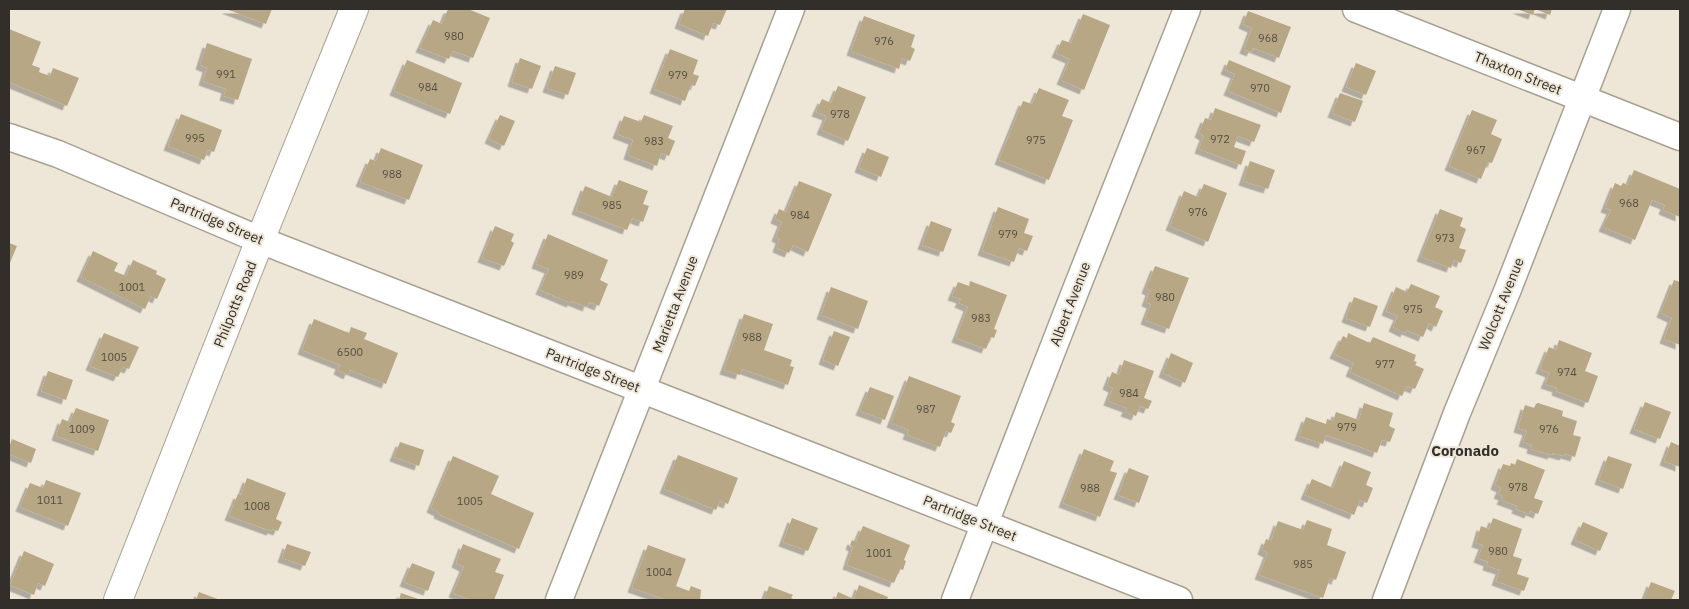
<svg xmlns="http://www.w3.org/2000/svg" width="1689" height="609" font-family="'IBM Plex Sans',sans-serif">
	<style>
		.building { fill: #b7a785; filter: url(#shadow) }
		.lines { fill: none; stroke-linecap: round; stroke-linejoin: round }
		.minor-casing { stroke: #a8a192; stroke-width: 29 }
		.tertiary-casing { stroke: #a8a192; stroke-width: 30 }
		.minor { stroke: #fff; stroke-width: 26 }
		.tertiary { stroke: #fff; stroke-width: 28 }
		.labels { text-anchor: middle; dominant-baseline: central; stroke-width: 4; stroke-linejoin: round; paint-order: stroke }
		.number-label { font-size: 11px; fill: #534d41 }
		.street-label { font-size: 14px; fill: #322f2a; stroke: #eee7d8 }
		.neighbourhood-label { font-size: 15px; font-weight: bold; fill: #322f2a; stroke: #eee7d8 }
	</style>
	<defs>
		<filter id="shadow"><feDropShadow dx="-4.5" dy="4.5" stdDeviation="0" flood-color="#0004"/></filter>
	</defs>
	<rect width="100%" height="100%" fill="#eee7d8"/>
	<path class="building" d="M226,9H272L266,24Z
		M448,9H468L490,18L473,58L453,51L449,59L420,48L433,20L442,24Z
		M685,9H727L720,25L713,23L708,36L679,24Z
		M1517,9H1552L1550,15L1535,9L1533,15Z
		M1248,11L1291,27L1279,58L1253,48L1251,52L1244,49L1252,28L1243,24Z
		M1083,14L1110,25L1084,90L1061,80L1070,59L1056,53L1062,40L1071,43Z
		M864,16L915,35L911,47L915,49L910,61L902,58L899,69L851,51Z
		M9,29L41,42L32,65L40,68L39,72L50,76L53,68L79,78L67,106L9,82Z
		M207,43L252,59L238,100L224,96L226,89L203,81L207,68L200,65Z
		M670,49L698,60L693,74L699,76L695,86L691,85L685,101L654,89Z
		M520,58L541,66L532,89L512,82Z
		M407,60L462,83L450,114L394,91Z
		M1229,60L1291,86L1281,113L1228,91L1235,74L1225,70Z
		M1356,63L1376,71L1366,95L1346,87Z
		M555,66L576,73L568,95L547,88Z
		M838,86L866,97L848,141L821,130L827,116L816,112L822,99L831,103Z
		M1039,88L1069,100L1062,116L1073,120L1049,180L999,160L1023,101L1032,104Z
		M1340,93L1363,101L1355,122L1332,113Z
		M1215,108L1261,125L1254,142L1238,136L1234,147L1246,151L1241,165L1199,149L1204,136L1199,133L1205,118L1211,120Z
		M1472,110L1497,120L1491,134L1502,139L1492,163L1488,162L1481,179L1449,166Z
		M181,114L222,130L214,152L208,150L204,160L168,146Z
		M500,115L515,121L504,146L489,139Z
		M644,115L673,126L668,138L675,141L669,156L661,153L657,166L628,155L633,140L617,134L624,116L641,122Z
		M381,148L423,165L409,200L360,182L370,159L376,161Z
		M867,148L889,157L881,177L859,168Z
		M1250,161L1275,170L1268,189L1243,181Z
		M1634,170L1680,189V217L1663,210L1665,205L1652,200L1635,240L1603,227L1611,210L1605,208L1615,183L1621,186L1623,183L1628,185Z
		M619,180L648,191L643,204L649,206L643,222L632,218L627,230L576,210L585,186L612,197Z
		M799,181L832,194L808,252L793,245L789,253L777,248L780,239L776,237L782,222L775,219L779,209L786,212Z
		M1204,184L1227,193L1208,242L1170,226L1184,191L1198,197Z
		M998,207L1029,219L1024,233L1033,236L1027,251L1019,248L1014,262L982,251Z
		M1440,209L1463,218L1460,226L1466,229L1459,248L1466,250L1461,263L1454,260L1451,268L1421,257Z
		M931,221L952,229L943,252L922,245Z
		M495,226L514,234L511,241L514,243L504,266L482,258Z
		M548,234L608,260L600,280L608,284L599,306L589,302L587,307L572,301L571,303L540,290L549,269L536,264Z
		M9,243L17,246L9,265Z
		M93,251L118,263L114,271L126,276L133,260L157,271L156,274L166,279L157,299L151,296L145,309L81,277Z
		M1155,266L1189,278L1169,329L1145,320L1151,304L1146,302L1150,291L1146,289Z
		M1674,280L1680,282V345L1664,339L1672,318L1661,313Z
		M970,281L1007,295L994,329L997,330L994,338L991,337L986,349L956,338L968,307L959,303L961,299L952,296L958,282L969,286Z
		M1411,284L1440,296L1435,307L1443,311L1436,327L1429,323L1423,337L1406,330L1405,333L1393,327L1398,316L1386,311L1396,287L1407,292Z
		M831,287L868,301L858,329L821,315Z
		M1354,297L1378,306L1370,327L1346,318Z
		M744,314L773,324L764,350L792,360L790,366L794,367L788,385L742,369L740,375L724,370Z
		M314,319L349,333L351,327L367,333L364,339L398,353L386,384L350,370L348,375L338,370L340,365L302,350Z
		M834,331L850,337L838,366L823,360Z
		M104,333L139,347L129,369L123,367L118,377L90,366Z
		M1348,333L1370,343L1373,337L1416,355L1414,361L1417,362L1415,365L1424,369L1415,389L1407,386L1402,396L1350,372L1354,363L1334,354L1343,336L1347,338Z
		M1559,340L1592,353L1585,371L1598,376L1588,403L1556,391L1557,388L1545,384L1550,373L1540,369L1549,347L1556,350Z
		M1171,353L1193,363L1185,383L1163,373Z
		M1124,360L1154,371L1144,398L1152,401L1148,409L1140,406L1136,416L1125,412L1127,408L1108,401L1113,388L1107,385L1112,372L1119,375Z
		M48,371L73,380L66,400L41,391Z
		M909,376L961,396L951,422L955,424L951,433L946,431L940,447L907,435L909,430L891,423Z
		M870,387L894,396L885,420L860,411Z
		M1645,402L1671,412L1660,439L1634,429Z
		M1364,403L1393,413L1389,426L1395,429L1390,442L1382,440L1377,453L1326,435L1323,444L1299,436L1306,417L1326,424L1327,419L1333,421L1336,412L1359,420Z
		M1538,403L1563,411L1562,416L1577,421L1573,435L1581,437L1575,457L1565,454L1564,456L1553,453L1552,455L1531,449L1532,445L1523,442L1527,431L1518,428L1525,405L1534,408L1536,404Z
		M76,408L109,420L98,451L56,436L62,419L70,422Z
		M12,439L36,449L31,463L9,454V447Z
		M400,442L424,450L419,466L394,457Z
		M1671,442L1680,446V467L1664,461Z
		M1084,449L1114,461L1110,471L1117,473L1100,517L1063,503Z
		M678,455L738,478L728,504L720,501L716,510L664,489Z
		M453,456L499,476L491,494L534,513L519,549L438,514L439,512L431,508Z
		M1608,456L1632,464L1623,489L1599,480Z
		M1517,459L1545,470L1534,498L1543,501L1538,514L1530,511L1529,514L1516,509L1517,506L1501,500L1503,496L1498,494L1501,488L1495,485L1503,464L1510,466L1511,463L1515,465Z
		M1344,461L1371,472L1366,485L1373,488L1367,503L1360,500L1354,515L1305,495L1312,479L1333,488Z
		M1129,468L1149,476L1139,503L1118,495Z
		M247,478L286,493L276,519L282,522L278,531L272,529L271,531L229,516L238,494L241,495Z
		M46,480L81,493L68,526L20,507L30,483L43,488Z
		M792,518L818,528L808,551L783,542Z
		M1493,518L1522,529L1513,556L1522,559L1517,574L1529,578L1524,591L1496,581L1500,570L1487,566L1488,562L1478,558L1483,545L1476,543L1481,526L1489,529Z
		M1307,520L1332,529L1327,545L1346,552L1336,580L1330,578L1323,598L1259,575L1268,553L1262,550L1266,539L1271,541L1278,521L1303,530Z
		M1583,522L1608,533L1600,551L1575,540Z
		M863,526L910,545L904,560L906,561L903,570L900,569L894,583L847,565L853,547L850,545L852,540L856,542Z
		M287,544L311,552L305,566L282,558Z
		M463,544L501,559L495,572L504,575L494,600H471L453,593L464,567L456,563Z
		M648,545L686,559L676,586L689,591L691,586L701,590L700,600H667L632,588Z
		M24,551L54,564L45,586L38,583L34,595L10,585Z
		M412,563L435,572L428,591L404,582Z
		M1651,582L1675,591L1671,600H1644Z
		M859,585L888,597L887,600H835L838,592L854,599Z
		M769,586L793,595L791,598L796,600H764Z
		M199,592L220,600H196Z
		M401,593L421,600H399Z"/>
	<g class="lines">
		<g class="minor-casing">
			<path id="minor" d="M1356,9L1680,137
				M9,137L58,154L260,240L1179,600
				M559,600L791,9
				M955,600L1075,292L1187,9
				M1386,600L1457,413L1508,289L1617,9"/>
		</g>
		<g class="tertiary-casing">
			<path id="tertiary" d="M118,600L260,240L354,9"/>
		</g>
		<use href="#minor" class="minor"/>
		<use href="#tertiary" class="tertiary"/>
	</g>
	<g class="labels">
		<g class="number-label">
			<text x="454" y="36">980</text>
			<text x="1268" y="38">968</text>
			<text x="884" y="41">976</text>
			<text x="226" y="74">991</text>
			<text x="678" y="75">979</text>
			<text x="428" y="87">984</text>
			<text x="1260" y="88">970</text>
			<text x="840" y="114">978</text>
			<text x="195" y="138">995</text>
			<text x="1220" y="139">972</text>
			<text x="1036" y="140">975</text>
			<text x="654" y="141">983</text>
			<text x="1476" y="150">967</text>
			<text x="392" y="174">988</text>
			<text x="1629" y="203">968</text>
			<text x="612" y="205">985</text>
			<text x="1198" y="212">976</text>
			<text x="800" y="215">984</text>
			<text x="1008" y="234">979</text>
			<text x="1445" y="238">973</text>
			<text x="574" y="275">989</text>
			<text x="132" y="287">1001</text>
			<text x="1165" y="297">980</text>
			<text x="1413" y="309">975</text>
			<text x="981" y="318">983</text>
			<text x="752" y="337">988</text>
			<text x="350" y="352">6500</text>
			<text x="114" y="357">1005</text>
			<text x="1385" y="364">977</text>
			<text x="1567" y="372">974</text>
			<text x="1129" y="393">984</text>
			<text x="926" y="409">987</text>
			<text x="1347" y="427">979</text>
			<text x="82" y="429">1009</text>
			<text x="1549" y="429">976</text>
			<text x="1518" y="487">978</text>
			<text x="1090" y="488">988</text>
			<text x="50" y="500">1011</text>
			<text x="470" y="501">1005</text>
			<text x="257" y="506">1008</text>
			<text x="1498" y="551">980</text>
			<text x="879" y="553">1001</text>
			<text x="1303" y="564">985</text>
			<text x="659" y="572">1004</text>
		</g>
		<g class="street-label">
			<text transform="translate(1518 73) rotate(22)">Thaxton Street</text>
			<text transform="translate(217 221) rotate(23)">Partridge Street</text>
			<text transform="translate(235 304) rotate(-68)">Philpotts Road</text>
			<text transform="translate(675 304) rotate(-69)">Marietta Avenue</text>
			<text transform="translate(1070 304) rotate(-69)">Albert Avenue</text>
			<text transform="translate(1501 304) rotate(-68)">Wolcott Avenue</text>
			<text transform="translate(593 370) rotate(21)">Partridge Street</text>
			<text transform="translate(970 518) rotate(22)">Partridge Street</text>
		</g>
		<g class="neighbourhood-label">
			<text x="1465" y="450">Coronado</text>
		</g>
	</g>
	<rect width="1689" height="609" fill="none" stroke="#322f2a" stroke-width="20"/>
</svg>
